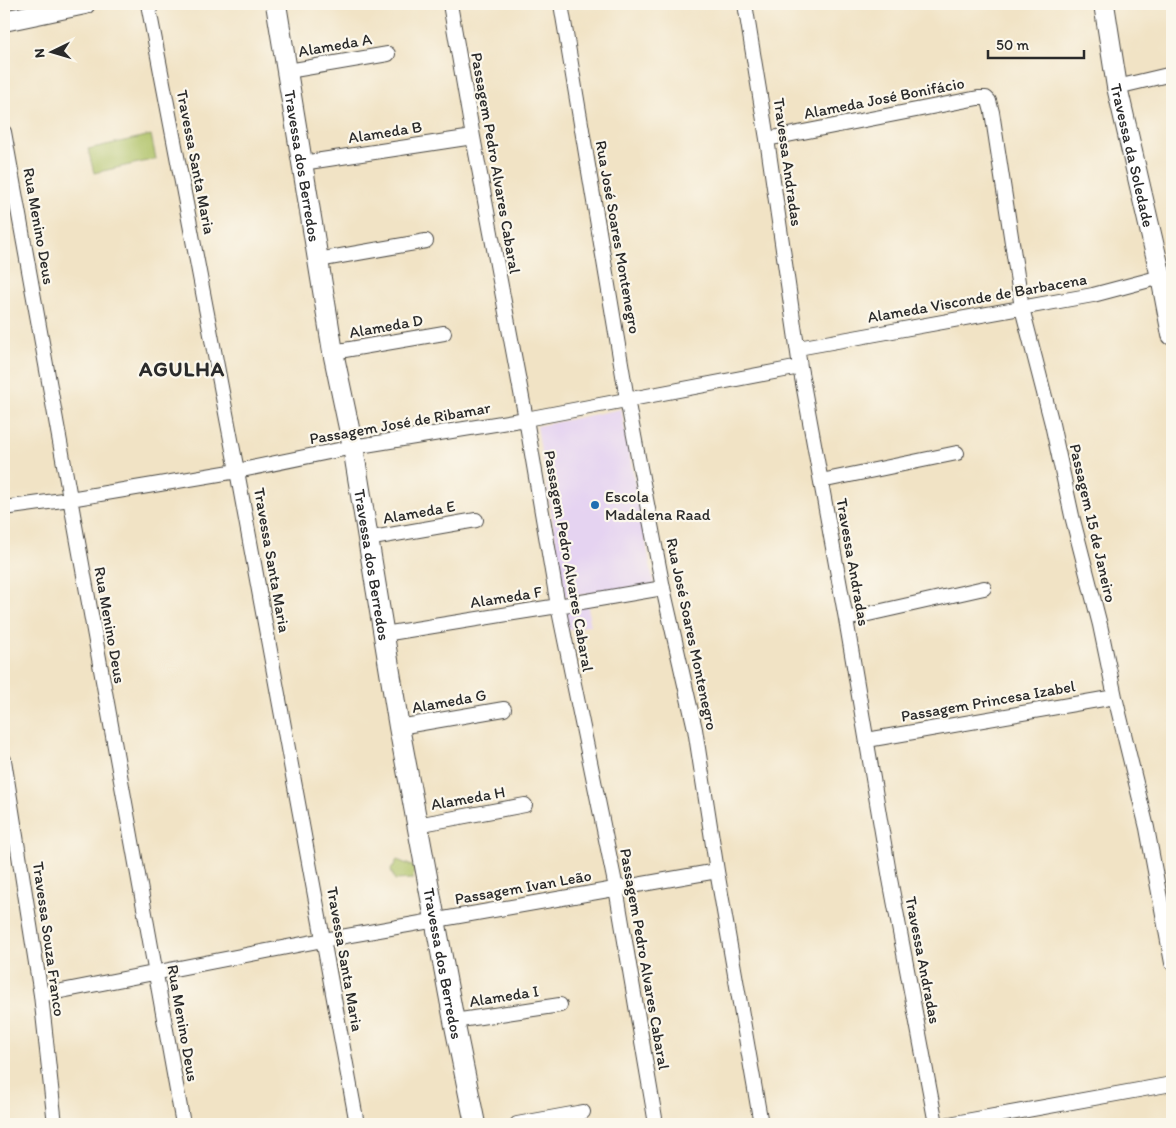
<svg xmlns="http://www.w3.org/2000/svg" width="1176" height="1128" font-family="Itim,sans-serif">
	<style>
		.built { fill: #e5d3f1 }
		.green { fill: #adc165; stroke: #6c7648 }
		.lines { fill: none; stroke-linecap: round; stroke-linejoin: round }
		.street-casing { stroke: #494742; stroke-width: 16 }
		.secondary-casing { stroke: #494742; stroke-width: 22 }
		.street { stroke: #fff; stroke-width: 14 }
		.secondary { stroke: #fff; stroke-width: 20 }
		.poi-dot { fill: #1f6fb2; stroke: #fbf7ec; stroke-width: 2 }
		.labels { text-anchor: middle; dominant-baseline: central; stroke-width: 4.5; stroke-linejoin: round; paint-order: stroke }
		.street-label { font-size: 16px; fill: #2b2b2b; stroke: #fbf7ec }
		.poi-label { font-size: 16px; fill: #2b2b2b; stroke: #fbf7ec; text-anchor: start }
		.district-label { font-size: 21px; font-weight: bold; letter-spacing: 1px; fill: #2b2b2b; stroke: #fbf7ec }
	</style>
	<rect width="100%" height="100%" fill="#fbf7ec"/>
	<filter id="ink" filterUnits="userSpaceOnUse"><feTurbulence type="fractalNoise" baseFrequency=".02" numOctaves="2"/><feDisplacementMap in="SourceGraphic" scale="10" xChannelSelector="R" yChannelSelector="G"/><feConvolveMatrix kernelMatrix="1 2 1 2 8 2 1 2 1" color-interpolation-filters="sRGB"/></filter>
	<filter id="wash" filterUnits="userSpaceOnUse"><feTurbulence type="fractalNoise" baseFrequency=".0096" numOctaves="4" result="noise"/><feDisplacementMap in="SourceGraphic" scale="20" xChannelSelector="R" yChannelSelector="G"/><feGaussianBlur stdDeviation="1.12" result="paint"/><feColorMatrix in="noise" values="0 0 0 0 0 0 0 0 0 0 0 0 0 0 0 0 0 1.4 0 .05"/><feComposite in="paint" operator="in"/></filter>
	<g filter="url(#wash)">
		<rect width="100%" height="100%" fill="#f1e3c5"/>
		<path class="built" d="M621,409L654,585L565,597L537,426Z
			M588,605L590,625L568,630L564,610Z"/>
		<path class="green" d="M151,135L156,159L94,173L88,149Z
			M397,860L415,867L413,879L395,880L391,870Z"/>
	</g>
	<g filter="url(#ink)">
		<g class="lines">
			<g class="street-casing">
				<path id="street" d="M148,4L237,471L357,1124
					M450,4L473,137L526,419L558,606L616,888L656,1124
					M561,4L627,399L663,588L695,729L717,871L761,1124
					M745,4L767,139L800,367L846,619L890,879L936,1124
					M288,71L388,54
					M1117,87L1172,74
					M4,132L183,1124
					M767,139L978,98H986L989,101L992,112L1022,308L1052,424L1072,516L1100,625L1115,697L1147,828L1172,963
					M302,163L473,137
					M318,260L426,241
					M798,348L1093,295L1161,277
					M333,352L444,333
					M821,481L957,453
					M4,508L70,499L237,471L353,447L526,419L800,367
					M367,539L476,520
					M846,619L984,588
					M384,634L558,606L663,588
					M399,727L504,709
					M867,740L1115,697
					M4,760L41,995L55,1124
					M417,825L525,805
					M41,995L323,940L717,871
					M454,1021L560,1005
					M517,1124L583,1112
					M949,1124L1172,1084"/>
			</g>
			<g class="secondary-casing">
				<g id="secondary">
					<path id="s1" d="M276,4L318,260L333,352L353,447L399,727L454,1021L475,1124"/>
					<path id="s2" d="M1104,4L1117,87L1161,277L1172,335"/>
					<path d="M4,21L85,4"/>
				</g>
			</g>
			<use href="#street" class="street"/>
			<use href="#secondary" class="secondary"/>
		</g>
	</g>
	<circle class="poi-dot" cx="595" cy="505" r="5"/>
	<g class="labels">
		<g class="street-label">
			<text transform="translate(335 45) rotate(-10)">Alameda A</text>
			<text transform="translate(884 98) rotate(-11)">Alameda José Bonifácio</text>
			<text transform="translate(385 132) rotate(-9)">Alameda B</text>
			<text stroke="none"><textPath href="#s2" startOffset="154">Travessa da Soledade</textPath></text>
			<text transform="translate(196 162) rotate(79)">Travessa Santa Maria</text>
			<text transform="translate(788 162) rotate(82)">Travessa Andradas</text>
			<text transform="translate(496 163) rotate(80)">Passagem Pedro Alvares Cabaral</text>
			<text stroke="none"><textPath href="#s1" startOffset="164">Travessa dos Berredos</textPath></text>
			<text transform="translate(39 226) rotate(80)">Rua Menino Deus</text>
			<text transform="translate(618 237) rotate(80)">Rua José Soares Montenegro</text>
			<text transform="translate(977 298) rotate(-10)">Alameda Visconde de Barbacena</text>
			<text transform="translate(386 326) rotate(-10)">Alameda D</text>
			<text transform="translate(400 423) rotate(-10)">Passagem José de Ribamar</text>
			<text transform="translate(419 512) rotate(-10)">Alameda E</text>
			<text transform="translate(1093 523) rotate(77)">Passagem 15 de Janeiro</text>
			<text transform="translate(272 560) rotate(80)">Travessa Santa Maria</text>
			<text transform="translate(569 561) rotate(80)">Passagem Pedro Alvares Cabaral</text>
			<text transform="translate(853 562) rotate(80)">Travessa Andradas</text>
			<text stroke="none"><textPath href="#s1" startOffset="569">Travessa dos Berredos</textPath></text>
			<text transform="translate(506 597) rotate(-9)">Alameda F</text>
			<text transform="translate(110 625) rotate(80)">Rua Menino Deus</text>
			<text transform="translate(692 634) rotate(78)">Rua José Soares Montenegro</text>
			<text transform="translate(449 701) rotate(-10)">Alameda G</text>
			<text transform="translate(988 701) rotate(-10)">Passagem Princesa Izabel</text>
			<text transform="translate(468 798) rotate(-10)">Alameda H</text>
			<text transform="translate(523 887) rotate(-10)">Passagem Ivan Leão</text>
			<text transform="translate(49 939) rotate(82)">Travessa Souza Franco</text>
			<text transform="translate(345 959) rotate(80)">Travessa Santa Maria</text>
			<text transform="translate(645 959) rotate(80)">Passagem Pedro Alvares Cabaral</text>
			<text transform="translate(923 960) rotate(79)">Travessa Andradas</text>
			<text stroke="none"><textPath href="#s1" startOffset="974">Travessa dos Berredos</textPath></text>
			<text transform="translate(504 996) rotate(-9)">Alameda I</text>
			<text transform="translate(183 1023) rotate(80)">Rua Menino Deus</text>
		</g>
		<g class="poi-label">
			<text x="605" y="496">Escola<tspan x="605" dy="18">Madalena Raad</tspan></text>
		</g>
		<g class="district-label">
			<text x="182" y="368">AGULHA</text>
		</g>
	</g>
	<rect width="1176" height="1128" fill="none" stroke="#fbf7ec" stroke-width="20"/>
	<g transform="translate(52 52) rotate(265)" stroke="#fbf7ec" stroke-width="4" paint-order="stroke">
	<path d="M0-4L9 19L0 12L-9 19Z" fill="#2b2b2b"/>
	<text y="-8" font-size="14" font-weight="bold" text-anchor="middle" fill="#2b2b2b">N</text>
	</g>
	<path d="M988 50v8h96v-8" fill="none" stroke="#2b2b2b" stroke-width="2.5"/>
	<text x="996" y="50" font-size="15" fill="#2b2b2b" stroke="#fbf7ec" stroke-width="4" paint-order="stroke">50 m</text>
</svg>
